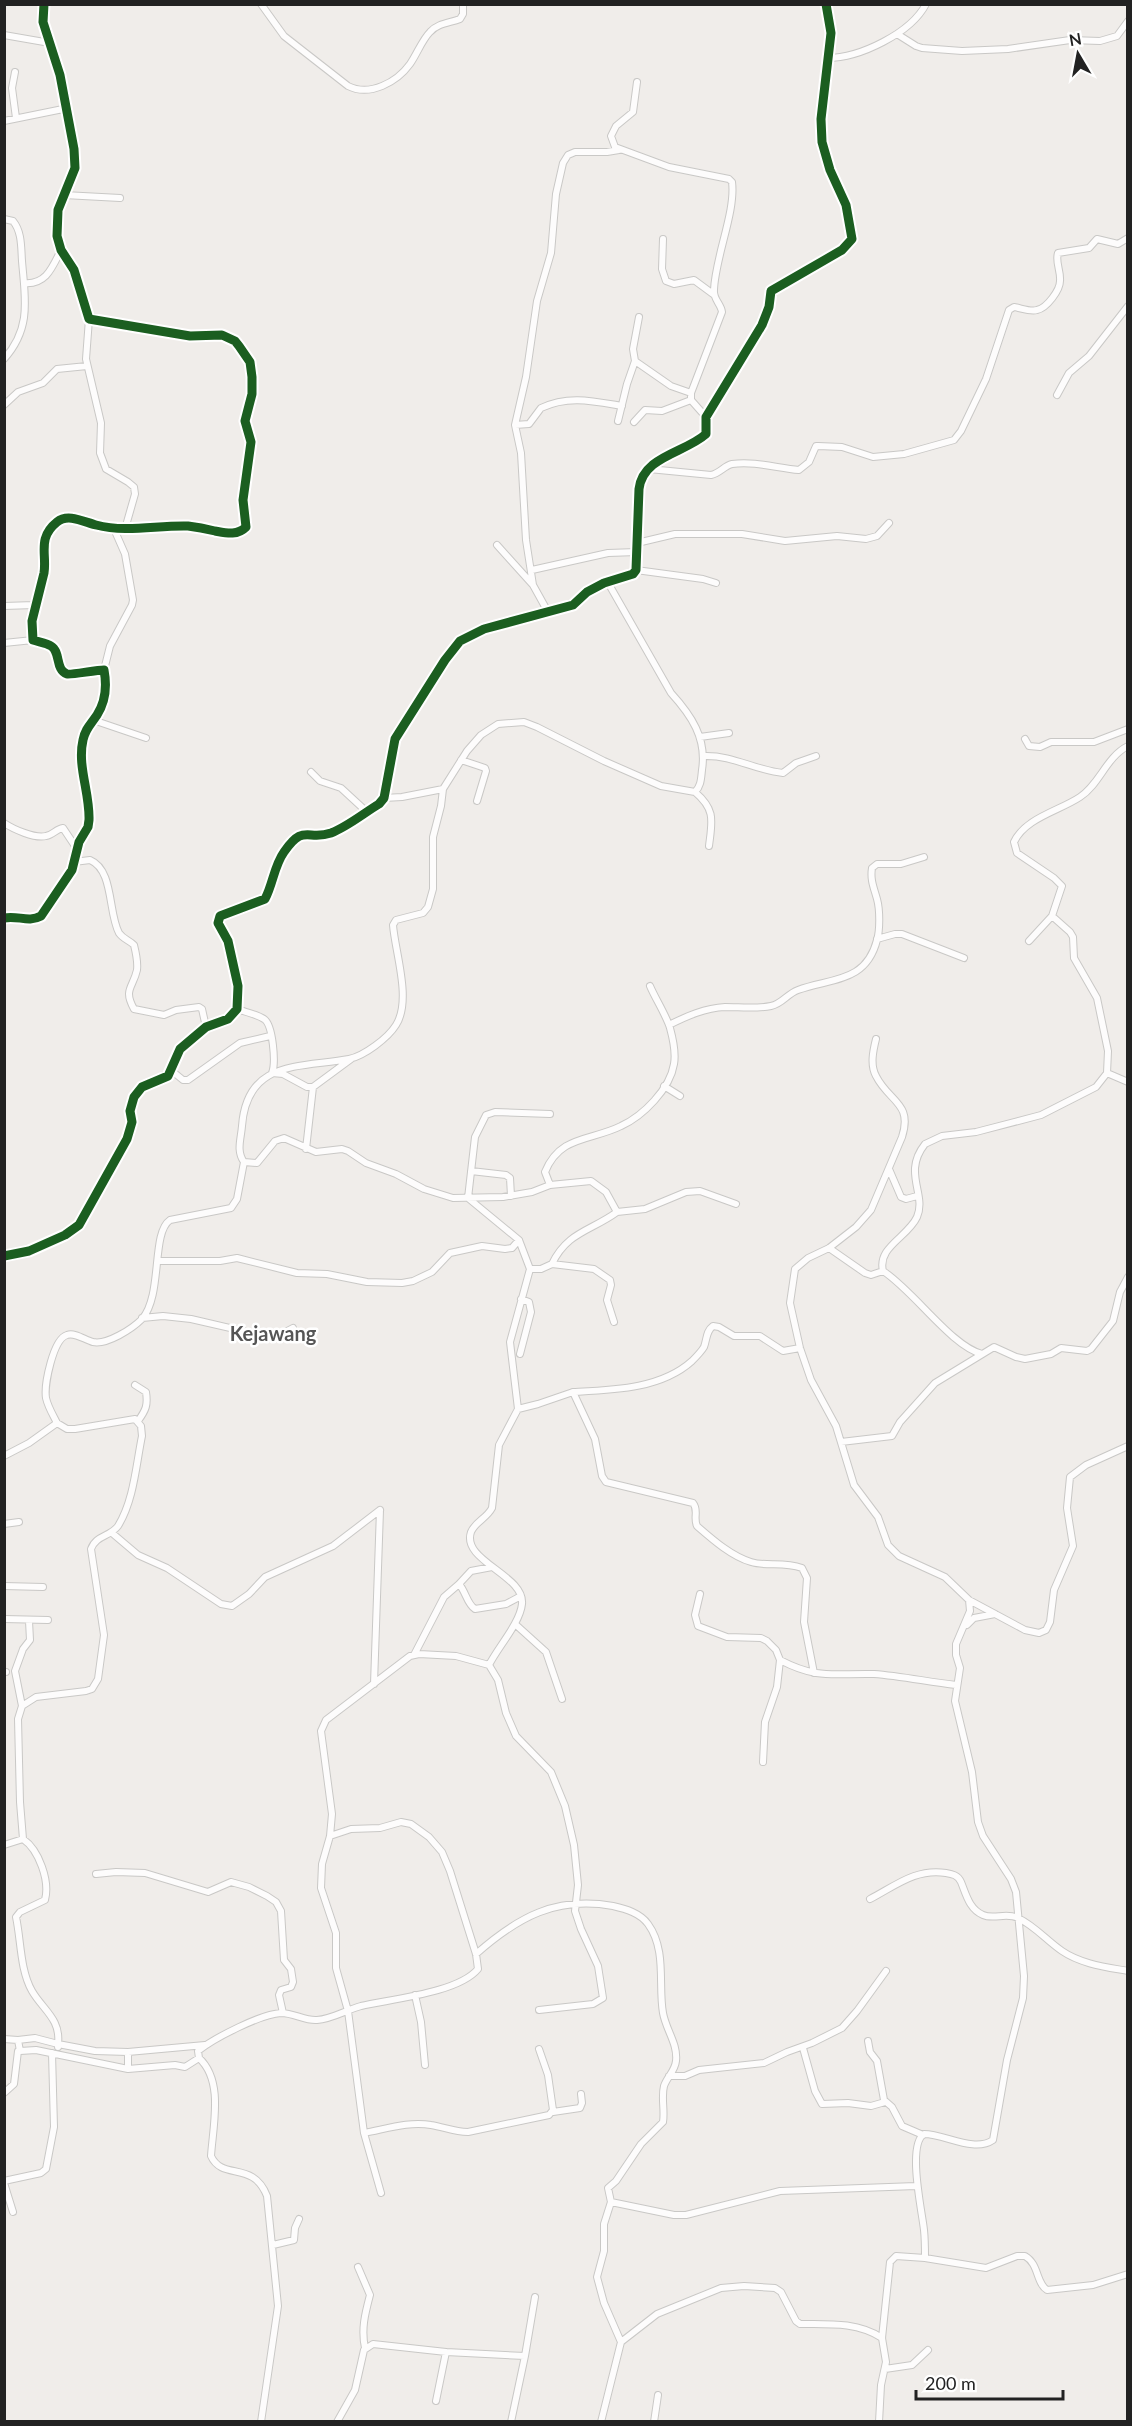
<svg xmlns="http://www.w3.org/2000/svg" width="1132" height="2426" font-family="Lato,sans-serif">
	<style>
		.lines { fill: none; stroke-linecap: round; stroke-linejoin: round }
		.minor-casing { stroke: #c9c8c6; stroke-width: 8 }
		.minor { stroke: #fdfcfc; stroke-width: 6 }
		.cycleway-casing { stroke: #fff; stroke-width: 13 }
		.cycleway { stroke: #1b5e20; stroke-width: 9 }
		.labels { text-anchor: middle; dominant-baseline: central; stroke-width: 5; stroke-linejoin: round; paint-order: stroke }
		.quarter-label { font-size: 20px; font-weight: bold; fill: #555; stroke: #fff }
	</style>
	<rect width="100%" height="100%" fill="#f0edea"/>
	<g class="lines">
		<g class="minor-casing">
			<path id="minor" d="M261,4L284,36L348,86C370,97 397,82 410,64C417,54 422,40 430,32C438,23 450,23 460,19L463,14V4
				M897,34L916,46L922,48L962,51L1008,49L1070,40L1100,41L1117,36L1128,21
				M4,35L50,43
				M827,58C860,58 911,33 926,4
				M15,72L12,88L16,118
				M637,82L633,112L616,126L611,136L615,147L669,167L729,179L732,182C736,211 715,258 714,290C713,299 721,304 722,312L691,393V400L706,417
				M4,121L68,108
				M64,195L120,198
				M4,219L13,221C22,232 21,247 22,261C25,298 32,328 4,359
				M663,239L662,269L666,281L674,284L694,280L713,294
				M24,283C46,285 52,268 61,250
				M639,317L633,349L635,361L671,386L691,393
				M89,319L86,359L101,423L100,453L106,469L128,482L134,487L135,494L125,529
				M1057,395L1069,373L1089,356L1128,306
				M4,405L18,392L43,383L57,369L87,366
				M618,421L627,384L635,361
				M634,422L645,410L662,411L691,400
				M515,425L529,424L541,408C568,395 593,401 622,406
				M649,469L711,475C720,473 724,466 732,464C755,461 777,468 799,470L809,462L816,446H818L842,447L873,457L904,454L954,440L961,431L986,379L1009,310L1014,307C1021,308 1030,312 1037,310C1047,308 1060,290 1060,281C1061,271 1055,262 1058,253L1089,248L1097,239L1118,244L1128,238
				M637,543L675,534H742L785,541L837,536L866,539L877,536L889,523
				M497,545L533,585
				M532,570L608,553L637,552
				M636,570L703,579L716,583
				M4,606L34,605
				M548,612L533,585L526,540L521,453L515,425L526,377L537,301L551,253L556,194L563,163L568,155L575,152H607L619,150
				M4,643L33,640
				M104,670L110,646L132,605L133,600L125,554L114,529
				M93,720L146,738
				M700,737L729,733
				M1025,739L1029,746L1040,747L1051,742H1094L1128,729
				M704,756C733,755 754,770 783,773L796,763L816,756
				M461,760L485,768L486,771L477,801
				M311,772L320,781L341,788L367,812
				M695,792C716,810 712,821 709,846
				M384,798L402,797L443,789
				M4,823C13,829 35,839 46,836C53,835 56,829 63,828L77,849
				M74,862L90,860C114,870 108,913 119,933C123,939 129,940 134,945C136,953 138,962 137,970C133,988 123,989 134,1009L164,1015L176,1010L199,1007L202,1009L206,1027
				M4,918C18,915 28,923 41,916L72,870L79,842L88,827L89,820C90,793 77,766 83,740C85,729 91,724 97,715C106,701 107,686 104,670C96,670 71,675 67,674C55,670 61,652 51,646C47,643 39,642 33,640L32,621L44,573C47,554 37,538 57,522C68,513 84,522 96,525C127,533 157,525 188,526C197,527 207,529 215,531C226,533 237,536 246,527L243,500L251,442L245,421L252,394V377L250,362L239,346L235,341L222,335L190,336L89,319L74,270L61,250L57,236L58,210L75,168L74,149L60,75L43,22L44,4
				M877,939L895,934H902L964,958
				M1029,941L1052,916
				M237,1009C245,1012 256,1014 264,1019C273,1025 276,1063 272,1073L283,1074L307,1087H313L351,1059
				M669,1025C687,1016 705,1008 725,1007C740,1007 756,1009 771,1006C782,1004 787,994 798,990C831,978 866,983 877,940C880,930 880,910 877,899C874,888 870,880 872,868L877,864H901L924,857
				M876,1039C873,1051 870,1065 876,1076C889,1102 913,1103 902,1137L871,1210L856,1227L829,1248L808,1258L795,1269L790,1303L800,1348L811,1380L836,1426L854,1485L878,1517L888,1545L899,1556L945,1577L969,1600L1025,1630L1039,1633L1046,1630L1050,1622L1054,1590L1073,1546L1067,1508L1070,1477L1086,1465L1128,1446
				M172,1071L183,1080H188L240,1043L270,1036
				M1107,1073L1128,1082
				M664,1086L680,1096
				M306,1149L313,1087
				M244,1162C236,1151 241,1139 242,1126C247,1059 301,1068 349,1059C364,1056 388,1038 396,1025C412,1000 395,952 393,925L396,920L423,913L428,907L433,889V837L441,806L443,789L467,751L481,735L498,724L524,722L537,727L604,761L661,786L695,792C701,786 701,779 702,770C707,738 691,715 671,693L607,581
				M889,1169L901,1197L906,1199L917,1196
				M471,1171L506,1175L510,1178L511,1196
				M550,1185L545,1172C560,1135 591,1141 621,1126C643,1116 670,1089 674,1064C676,1053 673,1039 670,1028C667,1017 655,998 650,986
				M617,1212L645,1209L686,1192L700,1191L736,1204
				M829,1248L865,1273L871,1275L883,1271C877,1247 908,1237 917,1217C927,1194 902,1173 925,1144L942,1136L976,1132L1041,1115L1096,1087L1107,1073L1108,1051L1097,998L1074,958L1073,937L1070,932L1052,916L1062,886L1054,878L1017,853L1014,842C1025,818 1059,811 1080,797C1100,784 1106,757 1128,746
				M4,1256L29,1251L65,1235L79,1225L127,1139L132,1122L130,1111L134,1097L142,1087L168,1076L180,1049L206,1027L228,1019L237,1009L238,986L228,941L218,923L220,916L265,899C273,884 274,866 284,852C304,823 307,841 331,833C347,827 364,813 379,804L384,798L395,739L445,660L460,641L484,629L573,605L587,592L604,583L633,574L636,570L639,489C643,456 685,453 706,434V417L762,325L769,307L771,291L842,250L852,239L846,205L830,170L822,142L821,119L831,33L826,4
				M159,1261H220L237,1258L297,1273L327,1274L367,1282L402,1283L413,1281L432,1272L450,1253L482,1246L505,1249L512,1248L519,1240
				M552,1264L594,1269L610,1280L611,1285L607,1300L614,1322
				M883,1271C914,1291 951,1346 982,1354
				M142,1318L163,1316L191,1319L269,1337L278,1336L293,1328
				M520,1354L531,1312L529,1302L521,1299
				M135,1385L146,1392C148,1405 146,1410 138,1421
				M573,1392C613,1390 661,1389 692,1361C696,1357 701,1352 704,1347C707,1339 706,1331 713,1326L719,1327L734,1336H760L783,1351L800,1348
				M518,1409L538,1404L573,1392L595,1439L602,1476L606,1482L693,1503C699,1510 693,1518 697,1526C712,1539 731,1556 751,1562C767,1567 783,1561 802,1568L807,1578L804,1622L814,1673
				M57,1423C53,1415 48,1407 46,1398C44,1385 53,1339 67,1335C75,1332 85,1340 93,1342C107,1345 132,1329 142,1319C163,1295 151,1233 170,1220L231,1208L237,1199L244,1162L257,1163L275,1141L284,1138L316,1152L342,1149L348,1151L366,1163L396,1174L424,1189L453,1198L503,1197L532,1192L550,1185L591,1181L606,1192L617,1212C591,1231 567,1232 552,1264L541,1269H530
				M841,1442L892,1436L900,1422L935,1383L994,1347L1016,1357L1025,1359L1051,1354L1061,1348L1087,1351L1091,1349L1113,1321L1120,1292L1128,1277
				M4,1456L29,1443L57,1423L67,1429H75L135,1419L141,1426L142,1436C136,1465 134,1500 118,1526C110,1537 96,1535 91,1549L104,1635L98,1679L92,1689L86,1691L36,1697L22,1706
				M4,1524L19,1522
				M112,1533L138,1555L167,1568L221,1604L232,1606L249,1594L265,1577L333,1546L380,1510
				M459,1584L471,1571L492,1567
				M4,1586L43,1587
				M700,1594L695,1615L698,1626L727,1637L761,1638L767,1641L776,1650L780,1660C818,1680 834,1673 874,1674C901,1676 929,1682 956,1685
				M4,1619L48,1620
				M515,1624L546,1652L562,1699
				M967,1625L974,1618L995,1614
				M414,1655L444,1597L459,1584C466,1592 467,1604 475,1609L506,1604L521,1596
				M489,1665C498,1647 520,1623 522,1604C525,1575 461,1561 471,1532C475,1522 487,1518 492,1508L499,1445L518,1409L510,1342L530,1269L519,1240L468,1198L475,1137L486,1115L495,1112L550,1114
				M4,1672H6
				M374,1684L380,1510
				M763,1762L765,1722L777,1687L780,1660
				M23,1839L20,1802L18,1719L22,1706L15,1671L23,1649L30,1640L29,1621
				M4,1845L23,1839C39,1850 50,1881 45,1900L20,1912L16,1917C21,1940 20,1970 32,1991C43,2010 61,2019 58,2044L95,2051L128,2052L205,2045
				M96,1874L116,1872L145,1873L208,1892L231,1882L249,1887L267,1896L276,1902L281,1911L284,1960L291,1969L293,1982L291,1987L281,1990L279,1995L283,2013
				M870,1899C895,1886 916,1868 946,1873C952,1874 958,1875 961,1882C966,1894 969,1909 983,1915C994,1920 1006,1912 1018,1918C1035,1926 1047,1941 1062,1951C1081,1964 1106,1967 1128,1971
				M476,1954C518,1917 556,1896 613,1906C626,1909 640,1913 648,1924C667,1950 658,1985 663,2013C666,2030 678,2044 676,2061C675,2071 667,2077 664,2086C661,2098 665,2110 663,2122L641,2144L616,2181L608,2188L611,2202L604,2224V2251L597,2277L604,2303L621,2342L601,2422
				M415,1995L421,2022L425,2065
				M4,2039L18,2040L20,2051L36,2050L128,2069L175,2065L185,2067L199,2058C224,2081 213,2125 211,2156C222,2181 253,2160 267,2196L278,2306L261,2422
				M18,2040L35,2038L58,2044V2047
				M868,2041L870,2052L877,2061L884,2100L892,2107L902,2126L923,2135
				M803,2048L815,2091L822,2104L848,2103L871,2106L885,2102
				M128,2052V2069
				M199,2058L198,2051C214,2038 261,2014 281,2013C294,2013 305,2021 317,2020C332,2019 346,2010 361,2006C391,1999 458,1993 478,1969L476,1954L450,1871L442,1852L429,1837L411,1824L401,1822L380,1828L351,1829L330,1836
				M669,2076H685L699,2070L764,2063L787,2052L812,2043L842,2028L857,2011L886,1971
				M4,2093L14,2084L18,2051
				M553,2112L580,2108L582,2103L581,2094
				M364,2133C386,2129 409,2121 431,2125C444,2127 454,2132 468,2132L549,2115L553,2110L548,2075L539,2049
				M4,2181L41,2173L46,2169L54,2127L52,2053
				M4,2183L13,2212
				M381,2193L364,2133L348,2011L336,1968V1933L321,1888L322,1864L330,1836L332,1814L321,1731L326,1720L410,1656L419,1654L456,1656L489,1665L498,1680L506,1713L516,1736L551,1772L565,1806L574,1845L578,1885L575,1911L581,1929L598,1966L603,1998L593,2004L539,2010
				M611,2202L674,2215H686L780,2191L916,2186
				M273,2245L294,2240L295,2228L299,2219
				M925,2258L986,2268L1017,2256H1025C1039,2264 1036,2283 1047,2290L1093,2285L1128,2274
				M358,2267L370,2295C365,2314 361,2329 365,2348
				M621,2342L657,2314L721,2288L744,2286L775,2288L781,2292L796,2321L800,2324C829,2324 858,2322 882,2338
				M525,2356L535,2297
				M885,2369L912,2365L928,2350
				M436,2401L446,2352
				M337,2422L355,2390L364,2350L373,2344L446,2352L525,2356L511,2422
				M654,2422L658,2395
				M879,2422L881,2385L886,2362L882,2338L890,2262L896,2256L925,2258C925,2249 925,2239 924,2230C922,2211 907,2145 924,2134C945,2134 974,2153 993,2140L1007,2060L1023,1998L1024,1976L1016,1892L1011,1879L983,1836L978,1822L972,1772L955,1701L960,1668L956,1655V1644L970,1611L969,1600"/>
		</g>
		<use href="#minor" class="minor"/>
		<g class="cycleway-casing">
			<path id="cycleway" d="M4,918C18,915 28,923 41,916L72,870L79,842L88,827L89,820C90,793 77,766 83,740C85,729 91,724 97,715C106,701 107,686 104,670C96,670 71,675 67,674C55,670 61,652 51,646C47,643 39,642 33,640L32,621L44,573C47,554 37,538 57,522C68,513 84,522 96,525C127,533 157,525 188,526C197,527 207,529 215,531C226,533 237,536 246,527L243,500L251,442L245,421L252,394V377L250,362L239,346L235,341L222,335L190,336L89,319L74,270L61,250L57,236L58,210L75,168L74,149L60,75L43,22L44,4
				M4,1256L29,1251L65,1235L79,1225L127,1139L132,1122L130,1111L134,1097L142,1087L168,1076L180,1049L206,1027L228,1019L237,1009L238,986L228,941L218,923L220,916L265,899C273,884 274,866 284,852C304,823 307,841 331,833C347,827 364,813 379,804L384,798L395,739L445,660L460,641L484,629L573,605L587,592L604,583L633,574L636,570L639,489C643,456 685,453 706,434V417L762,325L769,307L771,291L842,250L852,239L846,205L830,170L822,142L821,119L831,33L826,4"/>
		</g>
		<use href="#cycleway" class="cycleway"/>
	</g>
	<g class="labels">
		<g class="quarter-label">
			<text x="273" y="1333">Kejawang</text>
		</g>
	</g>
	<rect width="1132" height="2426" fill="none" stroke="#222222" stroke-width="12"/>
	<g transform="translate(1078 54) rotate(350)" stroke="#ffffff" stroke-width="4.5" paint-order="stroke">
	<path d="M0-4.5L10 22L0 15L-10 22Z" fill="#222222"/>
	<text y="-9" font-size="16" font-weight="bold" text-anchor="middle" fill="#222222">N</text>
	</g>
	<path d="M916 2390v9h147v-9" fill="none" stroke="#222222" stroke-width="3"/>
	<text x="925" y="2390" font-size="18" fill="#222222" stroke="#ffffff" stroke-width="4.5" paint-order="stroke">200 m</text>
</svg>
